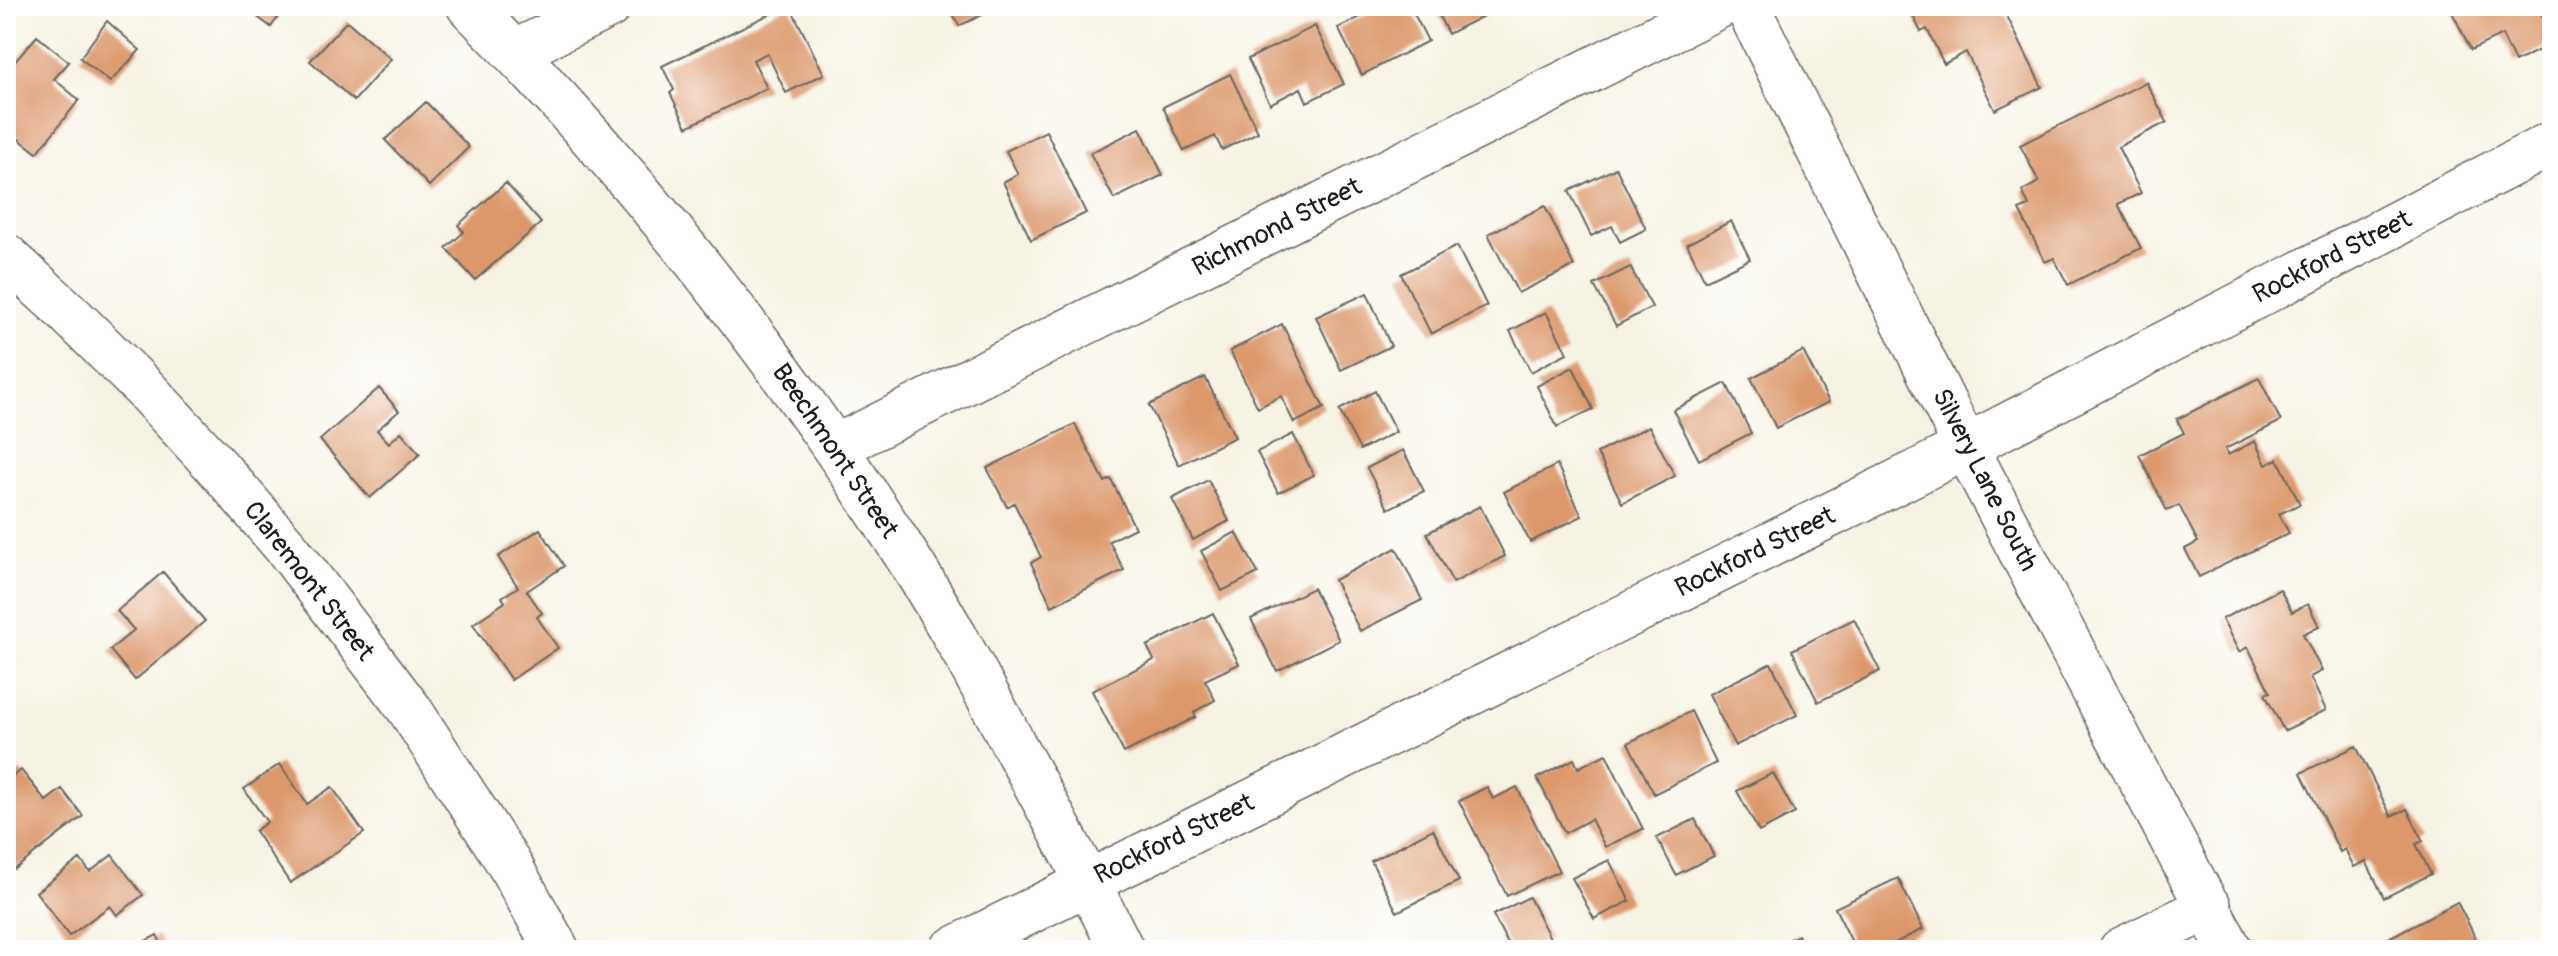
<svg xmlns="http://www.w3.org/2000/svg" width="2558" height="956" font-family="Pangolin,sans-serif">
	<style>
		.building { fill: #dc986b }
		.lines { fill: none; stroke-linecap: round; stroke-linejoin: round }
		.minor-casing { stroke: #686762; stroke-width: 47 }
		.minor { stroke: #fff; stroke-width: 44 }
		.labels { text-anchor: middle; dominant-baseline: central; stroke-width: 6; stroke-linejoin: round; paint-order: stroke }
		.street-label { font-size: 26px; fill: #1c1c1c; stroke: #fff }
	</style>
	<rect width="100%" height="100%" fill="#fff"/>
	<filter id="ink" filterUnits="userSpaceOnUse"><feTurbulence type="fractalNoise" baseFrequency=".0125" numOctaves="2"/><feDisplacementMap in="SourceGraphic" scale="16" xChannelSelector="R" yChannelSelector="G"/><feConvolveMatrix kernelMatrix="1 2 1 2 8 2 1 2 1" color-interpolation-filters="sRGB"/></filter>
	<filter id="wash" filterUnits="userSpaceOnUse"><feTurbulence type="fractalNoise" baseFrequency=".006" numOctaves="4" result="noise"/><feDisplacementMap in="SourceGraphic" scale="32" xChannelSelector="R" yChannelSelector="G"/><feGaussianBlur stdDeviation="1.8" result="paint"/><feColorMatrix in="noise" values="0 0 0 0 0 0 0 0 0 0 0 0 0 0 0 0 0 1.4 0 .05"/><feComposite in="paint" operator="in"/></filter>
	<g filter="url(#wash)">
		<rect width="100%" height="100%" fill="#f6f2e3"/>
		<g id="blocks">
			<path class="building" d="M243,6H286L271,27Z
				M787,6H790L824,74L786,93L767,53L753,60L767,88L687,127L670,93L674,90L662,66Z
				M949,6H1001L959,26Z
				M1382,6H1410L1428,41L1362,75L1338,28Z
				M1434,6H1503L1448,34Z
				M1915,6H2002L2042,87L1995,110L1966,52L1944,64L1927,29L1921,32L1913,16L1918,12Z
				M2449,6H2537L2552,35V44L2515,62L2502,35L2471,50Z
				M107,21L140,50L110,82L80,58Z
				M347,21L391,59L354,101L310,61Z
				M1315,26L1344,84L1307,102L1301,88L1270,104L1248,59Z
				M37,36L69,62L54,79L79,100L37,153L6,129V72Z
				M1230,74L1258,132L1222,150L1215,136L1184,151L1163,107Z
				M2146,82L2167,122L2118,147L2141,193L2118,204L2141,248L2068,285L2054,258L2045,262L2019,210L2029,206L2022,191L2039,182L2020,145Z
				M426,102L469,147L429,186L385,140Z
				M1140,128L1163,175L1114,199L1090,153Z
				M1046,131L1086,213L1031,240L1003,182L1018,174L1006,151Z
				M1616,168L1646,229L1620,242L1612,226L1591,236L1569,191Z
				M506,183L541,223L475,280L446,248L464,232L458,225Z
				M1545,206L1574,266L1518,293L1488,234Z
				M1731,221L1750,259L1705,281L1687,244Z
				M1457,246L1487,306L1431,334L1401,274Z
				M1630,267L1652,307L1616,326L1594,285Z
				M1367,293L1391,346L1341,370L1316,317Z
				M1546,312L1567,353L1531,372L1510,331Z
				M1282,324L1324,408L1294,423L1281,396L1258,408L1230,351Z
				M1803,351L1829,402L1776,428L1751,378Z
				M1573,367L1593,409L1557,427L1537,386Z
				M1205,377L1235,437L1179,465L1149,405Z
				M2259,378L2281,421L2225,449L2228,455L2255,441L2266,465L2278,459L2300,504L2279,514L2289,533L2199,577L2185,549L2198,542L2179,505L2167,511L2139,455L2184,433L2177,419Z
				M1726,383L1751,433L1699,460L1673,410Z
				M379,388L399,411L377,430L389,443L401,432L420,454L370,498L320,440Z
				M1375,391L1396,432L1360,450L1339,410Z
				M1075,424L1105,482L1111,479L1135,528L1109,541L1124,570L1052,606L1031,563L1041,557L1014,503L1007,507L987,468Z
				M1649,426L1675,476L1622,503L1597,453Z
				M1293,434L1314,475L1278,493L1257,452Z
				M1403,450L1424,491L1388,509L1367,468Z
				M1557,465L1582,516L1530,542L1504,492Z
				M1208,480L1229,521L1193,540L1172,499Z
				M1480,506L1505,556L1453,583L1427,533Z
				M540,529L564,566L527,591L542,613L537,617L558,648L511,680L473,624L505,602L502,597L518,587L498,557Z
				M1236,532L1258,573L1222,591L1201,551Z
				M1396,548L1422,600L1360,631L1334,580Z
				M163,572L205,621L135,680L110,650L134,630L117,611Z
				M1313,588L1339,640L1277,671L1251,619Z
				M2280,589L2292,612L2308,604L2319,626L2303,634L2322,671L2310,677L2326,710L2284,731L2265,694L2270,692L2248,647L2239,652L2222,619Z
				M1213,613L1239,664L1205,680L1215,700L1194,712L1196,717L1124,753L1092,691L1154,660L1147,646Z
				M1854,619L1880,671L1818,702L1792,650Z
				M1771,663L1797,715L1735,746L1709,694Z
				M1691,711L1716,763L1654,794L1628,743Z
				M2356,746L2391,816L2407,809L2423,841L2416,844L2431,874L2384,898L2366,861L2354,867L2345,849L2340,852L2301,773Z
				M1606,754L1643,829L1605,847L1591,819L1565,833L1537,778L1574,759L1578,768Z
				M280,764L307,804L332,787L364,833L290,883L255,831L267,822L244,789Z
				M21,770L46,801L62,789L83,816L15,869L6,857V781Z
				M1773,773L1795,813L1759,832L1737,791Z
				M1487,787L1493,799L1517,787L1559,871L1507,896L1459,801Z
				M1695,819L1714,856L1676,875L1657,838Z
				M1433,829L1459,881L1397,912L1371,861Z
				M112,855L143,895L117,915L110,906L69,936L36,892L80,859L90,872Z
				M1609,860L1630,901L1594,919L1572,878Z
				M1898,878L1923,929L1881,950H1856L1835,908Z
				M1529,897L1550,938L1526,950H1511L1493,915Z
				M2457,902L2482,950H2388L2383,941Z
				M157,935L165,950H128Z
				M1798,935L1805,950H1769Z"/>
		</g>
	</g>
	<g filter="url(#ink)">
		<use href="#blocks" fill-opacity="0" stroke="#686762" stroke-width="2"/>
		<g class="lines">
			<g class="minor-casing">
				<path id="minor" d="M469,6C635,174 781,359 908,558C947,619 981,683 1015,747C1052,814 1088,882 1122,950
					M1747,6L1966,447L2230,950
					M515,52L609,6
					M6,256L67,312L145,389L219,469L290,552L410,710L508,862L557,950
					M836,447L1719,6
					M952,950L1917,472L2552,143
					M2121,950L2209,907"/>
			</g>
			<use href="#minor" class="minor"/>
		</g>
	</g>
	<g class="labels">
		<g class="street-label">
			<text transform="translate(1277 227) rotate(-27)">Richmond Street</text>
			<text transform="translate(2332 257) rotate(-27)">Rockford Street</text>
			<text transform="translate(835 451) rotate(56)">Beechmont Street</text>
			<text transform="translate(1985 480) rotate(63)">Silvery Lane South</text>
			<text transform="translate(1755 552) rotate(-26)">Rockford Street</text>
			<text transform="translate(309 581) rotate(52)">Claremont Street</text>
			<text transform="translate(1174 839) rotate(-26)">Rockford Street</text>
		</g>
	</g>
	<rect width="2558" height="956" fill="none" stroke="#fff" stroke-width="32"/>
</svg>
